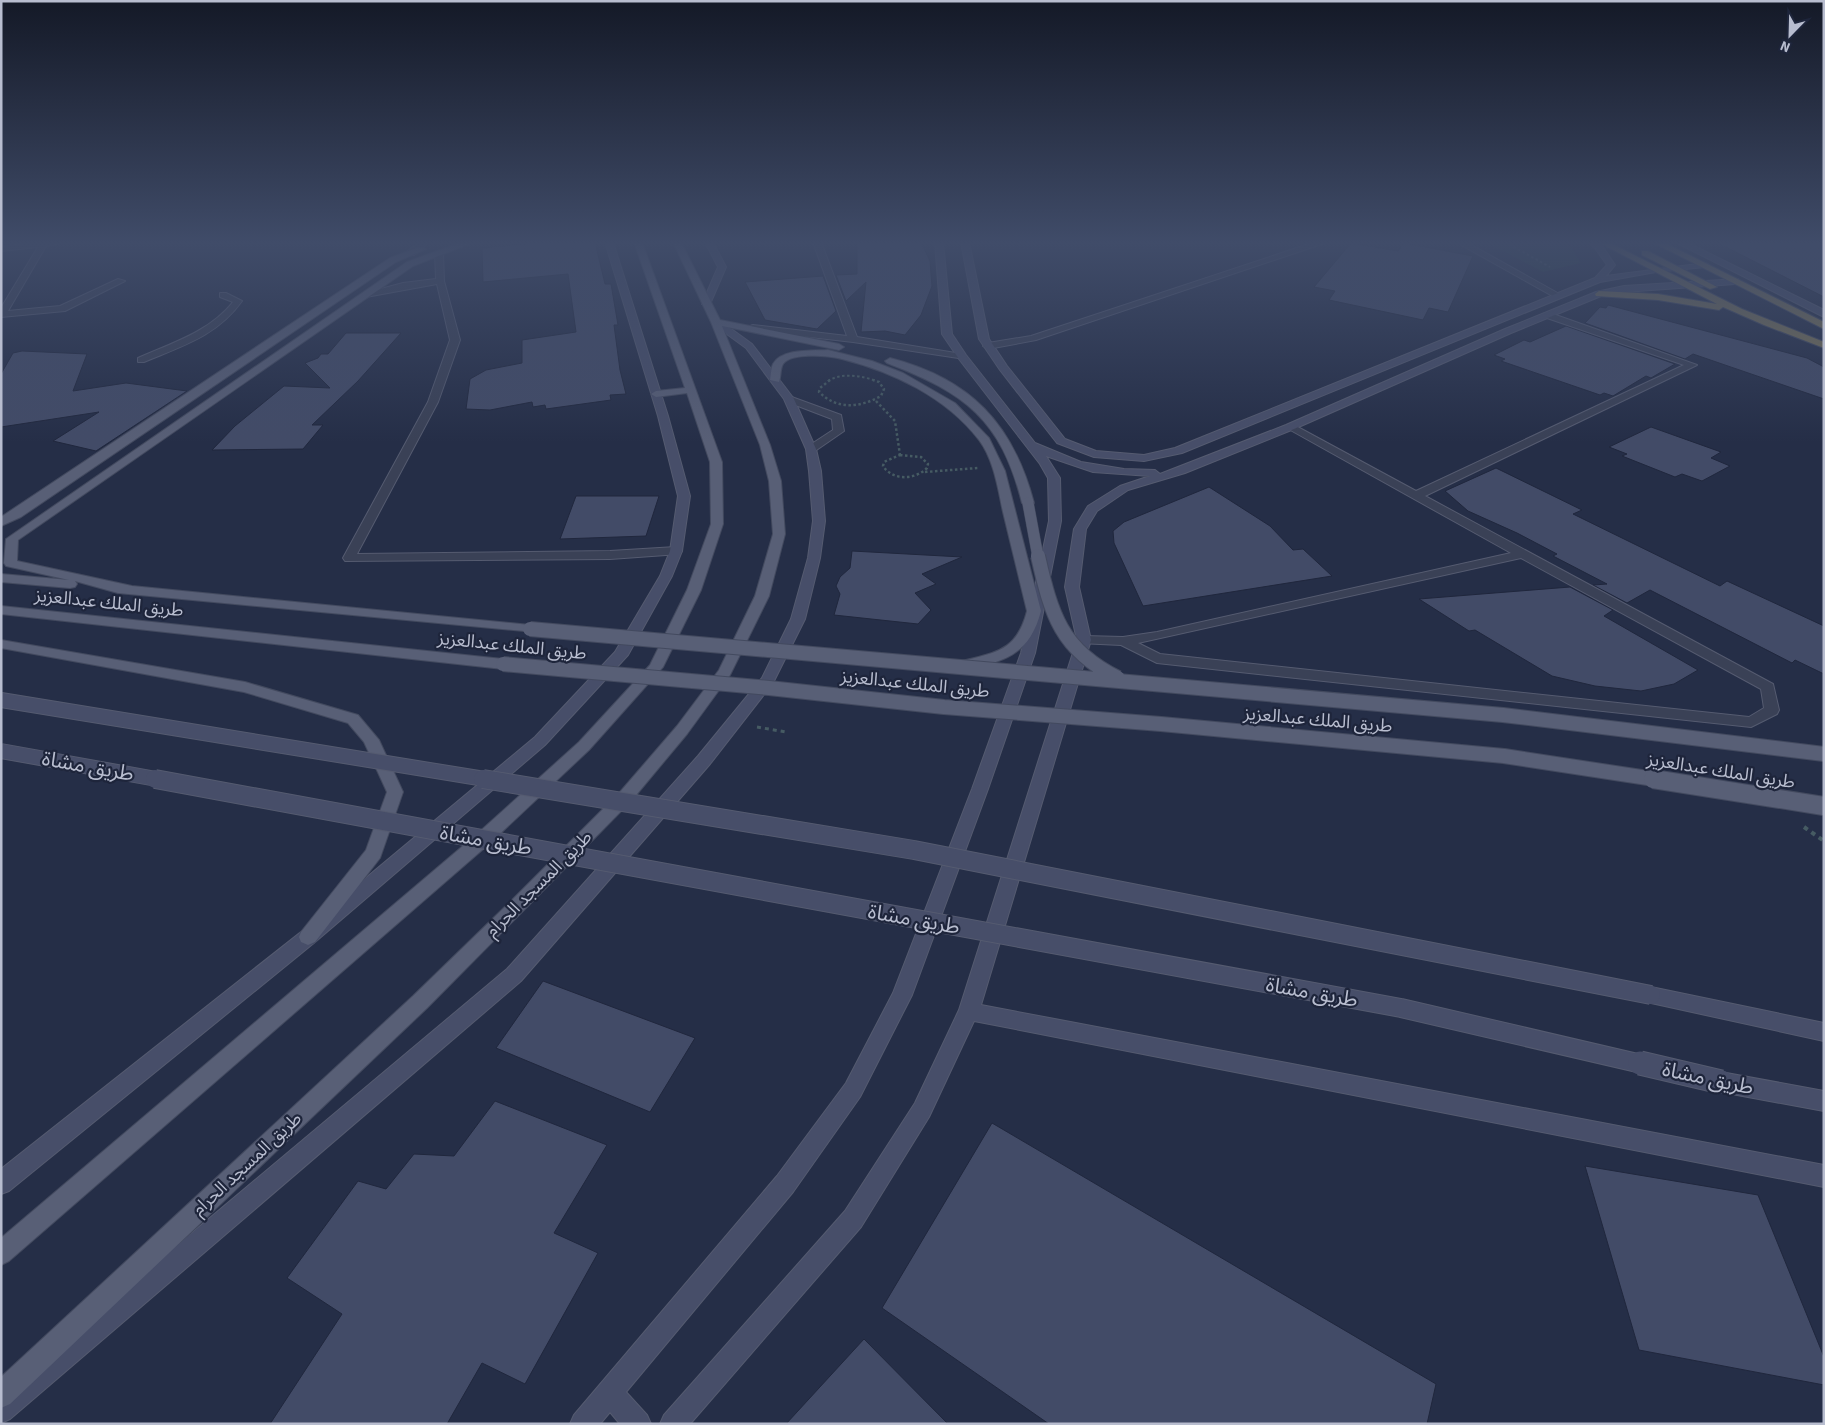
<svg xmlns="http://www.w3.org/2000/svg" width="1825" height="1425" font-family="'Source Sans 3','Noto Sans Arabic',sans-serif">
	<style>
		.green { fill: #273e47 }
		.building { fill: #424b67; stroke: #20273d }
		.lines { fill: none; stroke-linecap: round; stroke-linejoin: round }
		.lane-casing { stroke: #555b70; stroke-width: 2 }
		.street-casing { stroke: #555b70; stroke-width: 2 }
		.secondary-casing { stroke: #555b70; stroke-width: 2 }
		.primary-casing { stroke: #434a5f; stroke-width: 2 }
		.highway-casing { stroke: #41485d; stroke-width: 2 }
		.path-far3 { stroke: #465b63; stroke-width: 2; stroke-dasharray: 2.5 2.5; stroke-linecap: butt }
		.path-far2 { stroke: #465b63; stroke-width: 2.5; stroke-dasharray: 2.5 2.5; stroke-linecap: butt }
		.path-far1 { stroke: #465b63; stroke-width: 3; stroke-dasharray: 4 4; stroke-linecap: butt }
		.path { stroke: #465b63; stroke-width: 4; stroke-dasharray: 4.5 4.5; stroke-linecap: butt }
		.lane { fill: #3a4156; fill-rule: evenodd }
		.street { fill: #3a4156; fill-rule: evenodd }
		.secondary { fill: #474e69; fill-rule: evenodd }
		.primary { fill: #585f76; fill-rule: evenodd }
		.highway { fill: #7c7456; fill-rule: evenodd }
		.secondary-bridge-far2-casing { stroke: #555b70; stroke-width: 16; stroke-linecap: butt }
		.secondary-bridge-far1-casing { stroke: #555b70; stroke-width: 20; stroke-linecap: butt }
		.secondary-bridge-casing { stroke: #555b70; stroke-width: 25; stroke-linecap: butt }
		.primary-bridge-far2-casing { stroke: #434a5f; stroke-width: 12; stroke-linecap: butt }
		.primary-bridge-far1-casing { stroke: #434a5f; stroke-width: 16; stroke-linecap: butt }
		.primary-bridge-casing { stroke: #434a5f; stroke-width: 20; stroke-linecap: butt }
		.secondary-bridge-far2 { stroke: #474e69; stroke-width: 14 }
		.secondary-bridge-far1 { stroke: #474e69; stroke-width: 18 }
		.secondary-bridge { stroke: #474e69; stroke-width: 23 }
		.primary-bridge-far2 { stroke: #585f76; stroke-width: 11 }
		.primary-bridge-far1 { stroke: #585f76; stroke-width: 14 }
		.primary-bridge { stroke: #585f76; stroke-width: 18 }
		.labels { text-anchor: middle; dominant-baseline: central; stroke-width: 4.5; stroke-linejoin: round; paint-order: stroke }
		.street-label { font-size: 18px; fill: #b8bdcf; stroke: #1e253b }
		.near-street-label { font-size: 21px; fill: #b8bdcf; stroke: #1e253b }
	</style>
	<rect width="100%" height="100%" fill="#252e47"/>
	<path class="green" d="M1486,242H1561L1571,247L1581,263L1543,272Z"/>
	<path class="building" d="M544,242H595L605,284H611L618,325H614L620,370L626,394L610,395L611,400L546,409L545,405L533,407L532,402L490,410L466,409L470,379L486,370L522,363V340L576,332L568,274L483,282L482,248Z
		M857,242H921L930,261L932,286L921,315L905,335L885,331L861,332L866,282L846,301L836,275L857,274Z
		M1716,242H1824V297Z
		M1351,243L1398,251L1404,243L1473,256L1448,312L1429,308L1423,320L1329,300L1335,291L1314,287Z
		M823,276L836,311L817,329L765,320L745,282Z
		M1608,305L1807,358L1824,367V399L1693,354L1685,359L1585,323L1600,307L1606,308Z
		M1566,326L1675,364L1651,378L1646,376L1613,396L1604,393L1600,395L1501,361L1505,359L1494,355L1524,340L1530,342Z
		M346,333H401L358,381L312,425H323L303,449L212,450L235,426L284,386L330,388L305,363L318,358L321,354H328Z
		M22,351L87,354L73,391L126,383L187,391L96,451L53,441L99,412L1,427V374L13,353Z
		M1651,427L1721,452L1711,458L1730,466L1702,481L1682,474L1675,477L1622,456L1627,454L1609,447Z
		M1496,468L1582,510L1573,514L1720,586L1727,581L1824,626V674L1795,660L1792,663L1650,590L1627,603L1593,585L1607,584L1553,556L1557,554L1517,533L1468,511L1445,491Z
		M1209,487L1270,526L1293,550L1303,549L1332,576L1143,606L1114,543L1113,531L1124,522Z
		M576,496H659L646,536L560,539Z
		M852,551L962,557L922,574L936,584L915,593L931,610L918,624L834,615L840,594L836,586L840,577L850,568Z
		M1570,587L1613,610L1604,616L1698,670L1674,684L1641,691L1595,686L1552,676L1475,630L1469,631L1419,599Z
		M543,981L695,1038L650,1112L496,1048Z
		M495,1101L607,1145L554,1233L598,1253L525,1384L482,1363L447,1424H270L342,1314L287,1278L358,1181L386,1189L414,1154L454,1156Z
		M992,1123L1436,1384L1427,1424H1049L882,1308Z
		M1585,1166L1758,1195L1824,1357V1385L1639,1350Z
		M864,1339L948,1424H786Z"/>
	<g class="lines">
		<g class="lane-casing">
			<path id="lane" d="M220,293H226L242,301C217,336 182,346 144,362H138V358C172,343 209,332 233,302L220,297Z
				M789,396L841,415L844,431L815,451H807V447L833,430L832,419L785,401V397Z"/>
		</g>
		<g class="street-casing">
			<path id="street" d="M39,242H66L46,246L8,311L60,306L118,279L125,281L65,311L1,317V308L38,247L1,251V247Z
				M420,242H429L414,255H408V251Z
				M813,242H821L857,337L962,354L967,357L965,359L853,342L750,330V326L753,325L847,336Z
				M1315,242H1328L1036,340L988,349L983,346L988,343L1031,336Z
				M1456,242H1466L1563,296L1556,298Z
				M439,251L443,253L444,281L460,340L438,402L357,554L610,551L676,547L682,551L680,554L610,559L345,561L343,558L428,402L450,340L437,284L366,297L362,294L403,283L436,279L435,253Z
				M1547,314H1553L1697,365L1425,496L1773,684L1779,710L1777,714L1751,727L1157,663L1121,645L1079,643L1077,640L1079,637L1084,636L1123,637L1157,632L1511,553L1285,427L1290,424L1294,425L1416,491L1684,365L1547,318ZM1521,558L1761,689L1764,708L1749,717L1160,654L1138,643Z"/>
		</g>
		<g class="secondary-casing">
			<path id="secondary" d="M605,242H613L668,416L690,496L682,551L672,576L628,655L545,745L315,942L9,1191L1,1194V1169L301,932L535,737L615,652L660,576L670,551L678,496L658,416Z
				M705,242H713L726,267L710,304L706,307L702,304L718,267Z
				M935,242H943L952,334L966,355L1035,443L1081,462L1124,469L1155,470L1160,474L1286,425L1505,329L1596,292L1624,286L1738,279L1739,281L1735,284L1624,292L1601,296L1511,333L1294,429L1185,473L1128,490L1097,511L1086,529L1079,587L1091,640L981,1005L1824,1165V1187L974,1021L929,1117L861,1227L690,1424H660L664,1415L845,1211L915,1103L959,1010L1077,640L1065,587L1074,529L1088,506L1120,486L1150,476L1093,472L1046,456L1060,478L1061,521L1035,653L988,789L912,995L860,1097L793,1192L626,1392L647,1415L651,1424H620L610,1412L600,1424H570L574,1415L777,1176L846,1083L893,993L972,789L1021,653L1049,521L1048,478L1040,464L959,359L942,334Z
				M961,242H969L989,339L1007,366L1065,439L1096,451L1144,455L1175,448L1595,278L1607,265L1595,248L1587,242L1601,244L1615,265L1606,276L1705,263L1709,265L1705,267L1656,272L1600,282L1182,453L1144,461L1094,457L1057,443L1000,370L979,339Z
				M1675,242H1686L1824,310V317Z
				M713,320H719L752,344L794,399L816,449L821,471L825,521L820,558L805,619L773,683L710,764L521,981L10,1419L1,1423V1393L507,969L698,756L762,678L791,619L808,558L813,521L809,471L806,449L784,399L746,348L713,324Z
				M1651,987L1824,1023V1041L1651,1003L1644,1001L1641,995L1644,989Z
				M1721,1072L1824,1091V1111L1721,1092L1714,1089L1711,1082L1714,1075Z"/>
		</g>
		<g class="primary-casing">
			<path id="primary" d="M462,242H474L413,266L18,540L17,561L132,586L530,625L535,626L537,629L535,632L118,593L75,581L77,584L75,587L70,588L1,582V574L69,580L6,566L4,563L6,539L407,262Z
				M634,242H642L722,462L723,524L701,590L663,667L589,750L489,844L9,1261L1,1265V1238L477,834L579,742L650,665L687,590L711,524L710,462L687,393L656,397L651,394L656,391L685,388Z
				M673,242H681L720,320L839,344L844,347L839,350L722,326L770,445L781,481L785,534L769,596L730,675L687,734L632,800L524,910L427,1008L10,1404L1,1408V1377L413,996L512,900L620,792L677,726L719,670L755,596L773,534L769,481L760,445L711,322Z
				M419,247L426,249L396,262L21,517L1,526V517L390,258Z
				M828,350L872,361L903,373L955,403L989,438L1005,471L1041,611C1029,657 1002,662 960,671L953,666L955,663C993,652 1016,654 1027,611C1019,578 1011,545 1003,512C998,489 994,460 979,440C946,397 893,372 842,359C829,356 792,352 783,364C780,369 781,377 779,382L770,380C771,375 771,368 773,364C782,348 813,351 828,350Z
				M890,358C971,379 1013,424 1034,503L1032,506L1028,507L1022,503C1001,419 965,393 887,363L885,361Z
				M1,606L503,659L510,664L503,669L1,614Z
				M1,640L245,682L358,715L379,740L403,792L380,858L315,942L308,945L301,942L299,937L301,932L366,850L387,792L364,742L348,723L244,692L1,648Z"/>
		</g>
		<g class="highway-casing">
			<path id="highway" d="M1598,242H1608L1742,309L1824,342V348L1764,325L1723,307L1719,310L1658,300L1596,296L1595,294L1599,291L1658,294L1717,304Z
				M1652,242H1663L1824,322V329Z
				M1642,251H1648L1717,287L1710,289L1642,255Z"/>
		</g>
		<path class="path-far3" d="M1505,242L1550,267
			M828,381C842,372 863,376 876,381"/>
		<path class="path-far2" d="M830,380L820,388L819,392C837,410 859,408 881,396L884,389L879,382L873,380
			M876,401L895,421L900,455
			M900,455L921,457L928,464L927,468C915,480 893,481 883,466L884,462Z
			M925,472L978,468"/>
		<path class="path-far1" d="M757,727L786,732"/>
		<path class="path" d="M1804,827L1824,841"/>
		<use href="#lane" class="lane"/>
		<use href="#street" class="street"/>
		<use href="#secondary" class="secondary"/>
		<use href="#primary" class="primary"/>
		<use href="#highway" class="highway"/>
		<g class="secondary-bridge-far2-casing">
			<path id="secondary-bridge-far2" d="M1,700L491,780
				M1,751L162,780"/>
		</g>
		<g class="secondary-bridge-far1-casing">
			<path id="secondary-bridge-far1" d="M155,779L1401,1008L1646,1065
				M483,779L914,850L1651,995"/>
		</g>
		<g class="secondary-bridge-casing">
			<path id="secondary-bridge" d="M1640,1063L1721,1082"/>
		</g>
		<g class="primary-bridge-far2-casing">
			<path id="primary-bridge-far2" d="M1028,503L1038,557"/>
		</g>
		<g class="primary-bridge-far1-casing">
			<path id="primary-bridge-far1" d="M1038,556C1051,614 1061,650 1118,678
				M530,629L1503,715L1824,754
				M503,664L769,688L944,707L1161,724L1504,756L1661,780"/>
		</g>
		<g class="primary-bridge-casing">
			<path id="primary-bridge" d="M1653,779L1824,806"/>
		</g>
		<use href="#secondary-bridge-far2" class="secondary-bridge-far2"/>
		<use href="#secondary-bridge-far1" class="secondary-bridge-far1"/>
		<use href="#secondary-bridge" class="secondary-bridge"/>
		<use href="#primary-bridge-far2" class="primary-bridge-far2"/>
		<use href="#primary-bridge-far1" class="primary-bridge-far1"/>
		<use href="#primary-bridge" class="primary-bridge"/>
	</g>
	<linearGradient id="sky" x2="0" y2="1"><stop stop-color="#141927"/><stop offset="0.55" stop-color="#404c69"/><stop offset="1" stop-color="#404c69" stop-opacity="0"/></linearGradient>
	<rect width="1825" height="442" fill="url(#sky)"/>
	<g class="labels">
		<g class="street-label">
			<text transform="translate(109 603) rotate(6)">طريق الملك عبدالعزيز</text>
			<text transform="translate(512 646) rotate(6)">طريق الملك عبدالعزيز</text>
			<text transform="translate(915 684) rotate(6)">طريق الملك عبدالعزيز</text>
			<text transform="translate(1318 720) rotate(5)">طريق الملك عبدالعزيز</text>
			<text transform="translate(1721 771) rotate(9)">طريق الملك عبدالعزيز</text>
			<text transform="translate(539 884) rotate(-45)">طريق المسجد الحرام</text>
			<text transform="translate(247 1164) rotate(-43)">طريق المسجد الحرام</text>
		</g>
		<g class="near-street-label">
			<text transform="translate(88 766) rotate(10)">طريق مشاة</text>
			<text transform="translate(486 840) rotate(10)">طريق مشاة</text>
			<text transform="translate(914 919) rotate(10)">طريق مشاة</text>
			<text transform="translate(1312 992) rotate(10)">طريق مشاة</text>
			<text transform="translate(1708 1078) rotate(12)">طريق مشاة</text>
		</g>
	</g>
	<rect width="1825" height="1425" fill="none" stroke="#b8bdcf" stroke-width="5"/>
	<g transform="translate(1790 35) rotate(203)" stroke="#1e253b" stroke-width="4" paint-order="stroke">
	<path d="M0-4L9 19L0 12L-9 19Z" fill="#b8bdcf"/>
	<text y="-8" font-size="14" font-weight="bold" text-anchor="middle" fill="#b8bdcf">N</text>
	</g>
</svg>
